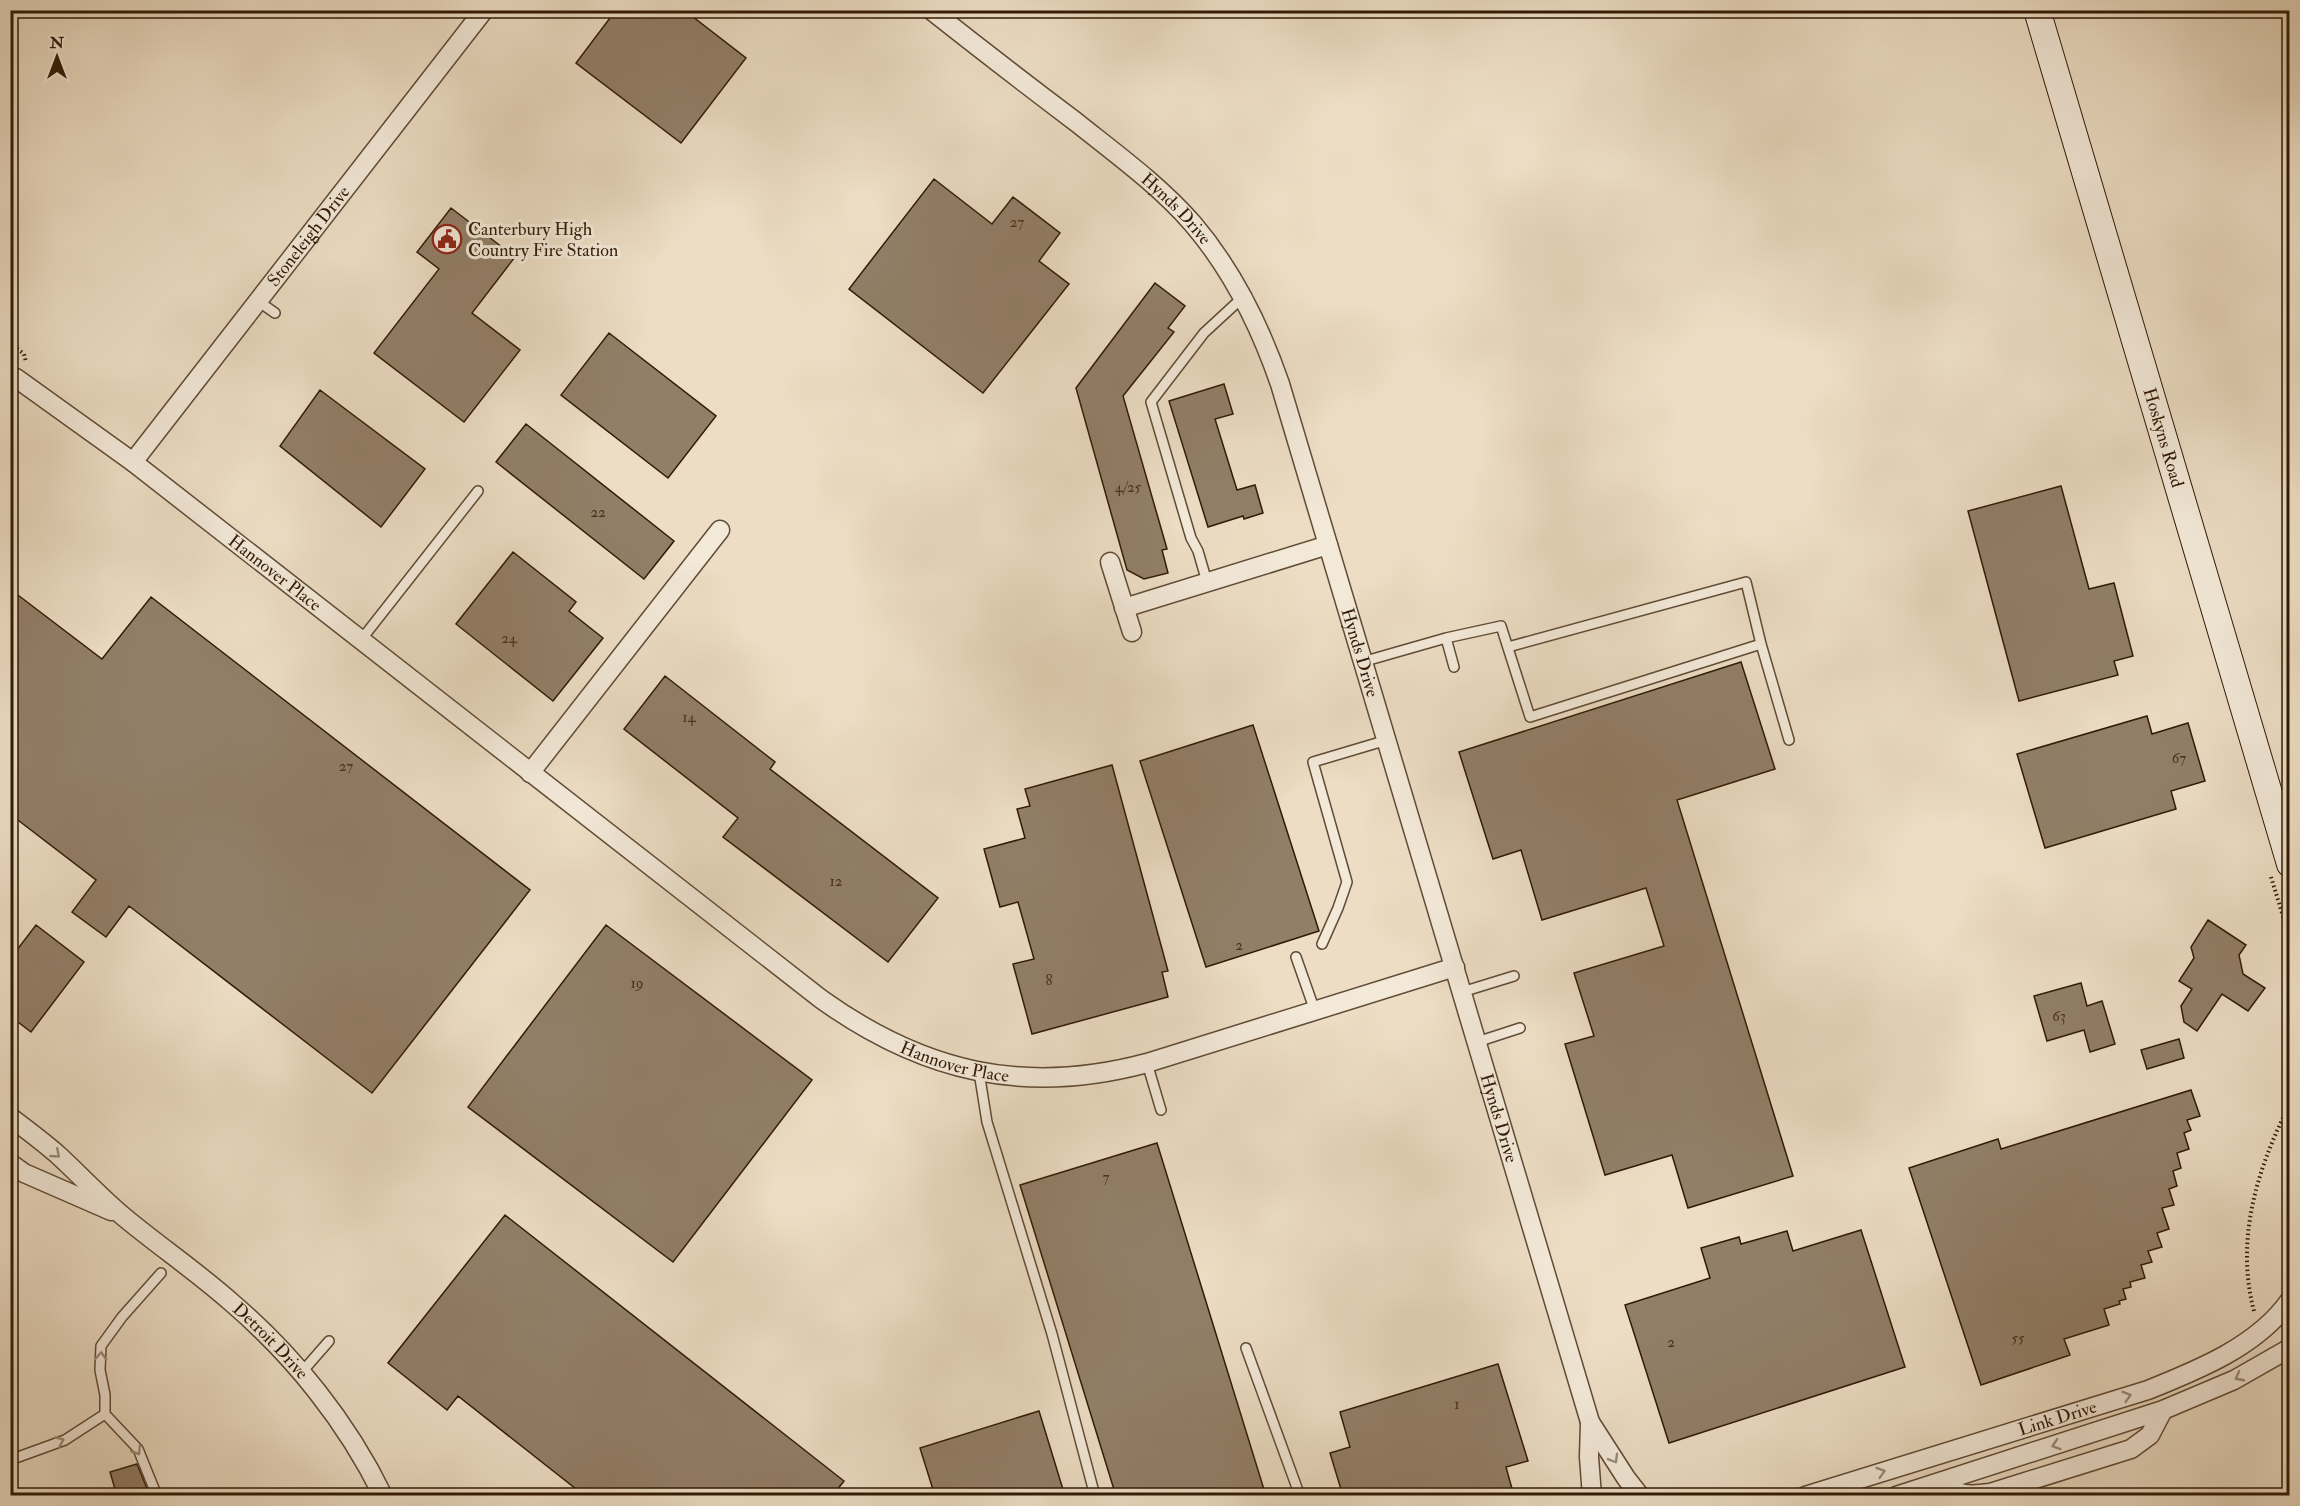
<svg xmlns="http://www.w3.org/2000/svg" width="2300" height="1506" font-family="'IM FELL Double Pica',serif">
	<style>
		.building { fill: #927f68; stroke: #311a05; stroke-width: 1.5 }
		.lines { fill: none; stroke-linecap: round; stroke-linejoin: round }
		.lane-casing { stroke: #604b35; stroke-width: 12 }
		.street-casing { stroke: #604b35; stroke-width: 21 }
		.secondary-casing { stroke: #311a05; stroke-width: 28 }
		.path { stroke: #311a05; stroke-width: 4; stroke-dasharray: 1.5 3; stroke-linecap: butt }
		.lane { stroke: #f3e9d9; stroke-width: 9 }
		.street { stroke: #f3e9d9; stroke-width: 18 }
		.secondary { stroke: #f3e9d9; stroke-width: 26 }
		.oneway { stroke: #9c8c7a }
		.labels { text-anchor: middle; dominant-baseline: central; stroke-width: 6; stroke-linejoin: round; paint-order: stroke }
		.number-label { font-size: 15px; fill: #49331e }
		.street-label { font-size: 18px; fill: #311a05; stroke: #f3e9d9 }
		.poi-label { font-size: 18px; fill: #311a05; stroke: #f3e9d9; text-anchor: start }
	</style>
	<rect width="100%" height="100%" fill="#ecddc4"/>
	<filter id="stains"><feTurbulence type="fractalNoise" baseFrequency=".00333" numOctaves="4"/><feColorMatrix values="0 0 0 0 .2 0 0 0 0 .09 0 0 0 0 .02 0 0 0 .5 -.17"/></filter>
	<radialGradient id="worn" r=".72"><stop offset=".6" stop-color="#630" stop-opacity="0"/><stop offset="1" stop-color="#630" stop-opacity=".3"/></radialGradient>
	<path class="building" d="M616,10H684L746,58L681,143L576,63Z
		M934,179L992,224L1013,197L1060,233L1039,261L1069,284L983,393L849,289Z
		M451,208L515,257L472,313L520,350L464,422L374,353L439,269L417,252Z
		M1155,283L1185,306L1168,328L1174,332L1123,396L1167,549L1162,550L1168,573L1144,579L1127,570L1076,388Z
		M609,333L716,416L668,478L561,395Z
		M1224,384L1233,414L1215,419L1237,490L1255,485L1263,513L1244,519L1243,516L1208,527L1169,401Z
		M320,390L425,469L381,527L280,446Z
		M526,424L674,541L644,579L496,462Z
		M2061,486L2089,589L2114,583L2133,656L2114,661L2118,675L2019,701L1968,511Z
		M513,552L576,602L569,611L603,638L553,701L456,624Z
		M10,589L102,659L151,597L530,890L372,1093L129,906L106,937L72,912L96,880L10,814Z
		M1741,662L1775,769L1677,800L1793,1176L1688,1208L1672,1155L1605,1175L1565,1044L1594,1036L1574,973L1664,946L1646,888L1542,920L1521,850L1493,859L1459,752Z
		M665,676L775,762L770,769L938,898L888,962L723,837L738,818L624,729Z
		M2147,716L2152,734L2188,723L2205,781L2171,791L2176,809L2045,848L2017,754Z
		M1253,725L1319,931L1206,967L1140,761Z
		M1112,765L1168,971L1162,972L1168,997L1032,1034L1013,964L1034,959L1018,902L1000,907L984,849L1025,838L1017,809L1030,806L1025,789Z
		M2208,920L2246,945L2239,955L2243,974L2265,988L2248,1011L2222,994L2197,1031L2184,1022L2181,1006L2192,989L2179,981L2194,958L2191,947Z
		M36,925L84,962L31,1032L10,1016V959Z
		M606,925L812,1080L673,1262L468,1107Z
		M2081,983L2087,1006L2102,1001L2115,1044L2090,1052L2084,1030L2047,1041L2034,996Z
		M2179,1039L2184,1058L2147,1069L2141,1050Z
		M2191,1090L2200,1116L2187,1120L2191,1130L2184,1133L2189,1149L2177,1153L2181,1168L2173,1171L2177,1186L2169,1189L2174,1205L2162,1208L2169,1229L2157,1233L2162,1247L2148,1251L2152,1262L2141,1265L2145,1278L2130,1282L2131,1287L2123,1289L2126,1299L2119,1301L2120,1304L2104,1309L2109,1325L2064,1339L2070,1355L1981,1385L1909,1168L1998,1139L2001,1149Z
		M1157,1143L1266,1496H1116L1020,1185Z
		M505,1215L844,1481L832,1496H585L458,1396L447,1410L388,1363Z
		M1861,1230L1905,1367L1669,1443L1625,1305L1710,1278L1701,1248L1739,1237L1741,1244L1787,1231L1793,1251Z
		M1498,1364L1528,1461L1506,1467L1514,1496H1343L1330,1453L1350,1447L1340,1412Z
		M1039,1411L1065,1496H935L920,1448Z
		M137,1464L150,1496H117L110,1472Z"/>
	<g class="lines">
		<g class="lane-casing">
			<path id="lane" d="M258,301L275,313
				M1207,582L1198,551L1191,538L1151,402L1204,333L1243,297
				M1446,638L1454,667
				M361,640L478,491
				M1508,647L1746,582L1761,644
				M1362,662L1446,638L1501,626L1530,717L1761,644L1789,740
				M1322,944L1338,908L1347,882L1313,762L1387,740
				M1296,957L1315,1011
				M1462,992L1514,976
				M1477,1042L1520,1028
				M1147,1063L1161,1110
				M979,1072L987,1122L1052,1334L1095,1496
				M1246,1348L1300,1496
				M301,1373L329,1341
				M105,1414L138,1449L157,1496
				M10,1460L65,1440L105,1414V1395L100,1370L101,1346L122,1317L161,1273"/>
		</g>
		<g class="street-casing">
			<g id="street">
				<path id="s1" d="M931,10C979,48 1027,85 1076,122C1116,154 1159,185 1193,224C1233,271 1260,326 1280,384L1590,1422L1626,1478L1640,1496"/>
				<path id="s2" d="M16,378L133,462L821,999C923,1072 1024,1096 1147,1063L1455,967"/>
				<path id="s3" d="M133,462L484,10"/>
				<path d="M1110,562L1132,632"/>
				<path d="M1124,608L1328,545"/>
				<path d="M530,773L720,530"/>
				<path id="s4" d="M10,1117C26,1129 42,1141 57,1154C80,1175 100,1197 124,1217C159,1246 197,1272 231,1302C293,1355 347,1422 383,1496"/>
				<path d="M10,1163L24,1173L111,1211"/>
				<path d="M1590,1422L1589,1457L1592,1496"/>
				<path d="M1941,1482C1960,1496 1967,1496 1990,1493L2131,1449L2150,1435L2163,1410"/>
				<path id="s5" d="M1805,1496L2148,1390C2198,1370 2258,1346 2290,1300"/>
				<path d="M1896,1496L2163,1410L2234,1380L2290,1348"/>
			</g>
		</g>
		<g class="secondary-casing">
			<g id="secondary">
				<path id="s6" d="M2037,10L2290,864"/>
			</g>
		</g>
		<path class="path" d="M10,343L24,354L26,362
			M2271,877L2290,939
			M2254,1311C2235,1240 2257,1168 2290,1104"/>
		<use href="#lane" class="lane"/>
		<use href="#street" class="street"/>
		<use href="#secondary" class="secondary"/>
	</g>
	<defs><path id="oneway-chevron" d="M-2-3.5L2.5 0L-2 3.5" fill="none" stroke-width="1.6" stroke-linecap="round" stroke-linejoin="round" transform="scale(1.5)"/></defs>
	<g class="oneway">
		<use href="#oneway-chevron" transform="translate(56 1154) rotate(41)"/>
		<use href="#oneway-chevron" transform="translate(101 1356) rotate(-87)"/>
		<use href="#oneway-chevron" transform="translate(2239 1377) rotate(152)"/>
		<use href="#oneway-chevron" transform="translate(2127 1396) rotate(-17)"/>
		<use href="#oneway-chevron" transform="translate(60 1441) rotate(-24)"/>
		<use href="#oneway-chevron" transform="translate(2056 1445) rotate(162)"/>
		<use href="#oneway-chevron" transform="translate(137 1451) rotate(58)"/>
		<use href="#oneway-chevron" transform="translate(1614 1459) rotate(60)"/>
		<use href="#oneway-chevron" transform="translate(1881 1472) rotate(-17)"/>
	</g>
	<defs>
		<g id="civic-ring" transform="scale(1.5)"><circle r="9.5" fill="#f3e9d9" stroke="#8f2418" stroke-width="1.5"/><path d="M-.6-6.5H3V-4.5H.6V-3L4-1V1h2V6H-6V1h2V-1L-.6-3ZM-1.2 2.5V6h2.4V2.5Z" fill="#8f2418"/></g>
	</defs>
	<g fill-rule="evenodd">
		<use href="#civic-ring" x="447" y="239"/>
	</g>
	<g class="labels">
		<g class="number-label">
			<text x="1017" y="222">27</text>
			<text x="1128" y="487">4/25</text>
			<text x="598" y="512">22</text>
			<text x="509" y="638">24</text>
			<text x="689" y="717">14</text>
			<text x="2179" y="758">67</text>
			<text x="346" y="766">27</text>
			<text x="836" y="881">12</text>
			<text x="1239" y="945">2</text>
			<text x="1049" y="980">8</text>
			<text x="637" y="983">19</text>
			<text x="2059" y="1016">63</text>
			<text x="1106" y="1177">7</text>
			<text x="2018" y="1338">55</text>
			<text x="1671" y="1342">2</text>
			<text x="1457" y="1404">1</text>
		</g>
		<g class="street-label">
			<text stroke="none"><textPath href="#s1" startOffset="316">Hynds Drive</textPath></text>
			<text stroke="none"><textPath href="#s3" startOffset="286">Stoneleigh Drive</textPath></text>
			<text stroke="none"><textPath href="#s6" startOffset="446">Hoskyns Road</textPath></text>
			<text stroke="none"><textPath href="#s2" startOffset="324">Hannover Place</textPath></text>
			<text stroke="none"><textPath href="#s1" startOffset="802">Hynds Drive</textPath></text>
			<text stroke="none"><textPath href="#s2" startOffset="1166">Hannover Place</textPath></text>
			<text stroke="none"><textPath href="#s1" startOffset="1288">Hynds Drive</textPath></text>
			<text stroke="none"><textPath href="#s4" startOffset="344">Detroit Drive</textPath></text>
			<text stroke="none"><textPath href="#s5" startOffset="264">Link Drive</textPath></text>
		</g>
		<g class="poi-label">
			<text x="468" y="229">Canterbury High<tspan x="468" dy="21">Country Fire Station</tspan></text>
		</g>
	</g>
	<rect width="2300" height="1506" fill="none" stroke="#ecddc4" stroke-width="36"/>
	<rect x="12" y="12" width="2276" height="1482" fill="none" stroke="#311a05" stroke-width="3"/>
	<rect x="18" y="18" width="2264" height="1470" fill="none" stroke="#311a05" stroke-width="1.5"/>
	<g transform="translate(57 57)" stroke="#f3e9d9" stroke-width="4.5" paint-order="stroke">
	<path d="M0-4.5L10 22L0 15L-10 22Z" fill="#311a05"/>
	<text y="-9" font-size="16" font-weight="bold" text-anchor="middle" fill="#311a05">N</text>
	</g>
	<rect width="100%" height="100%" filter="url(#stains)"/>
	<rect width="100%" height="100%" fill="url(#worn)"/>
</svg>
